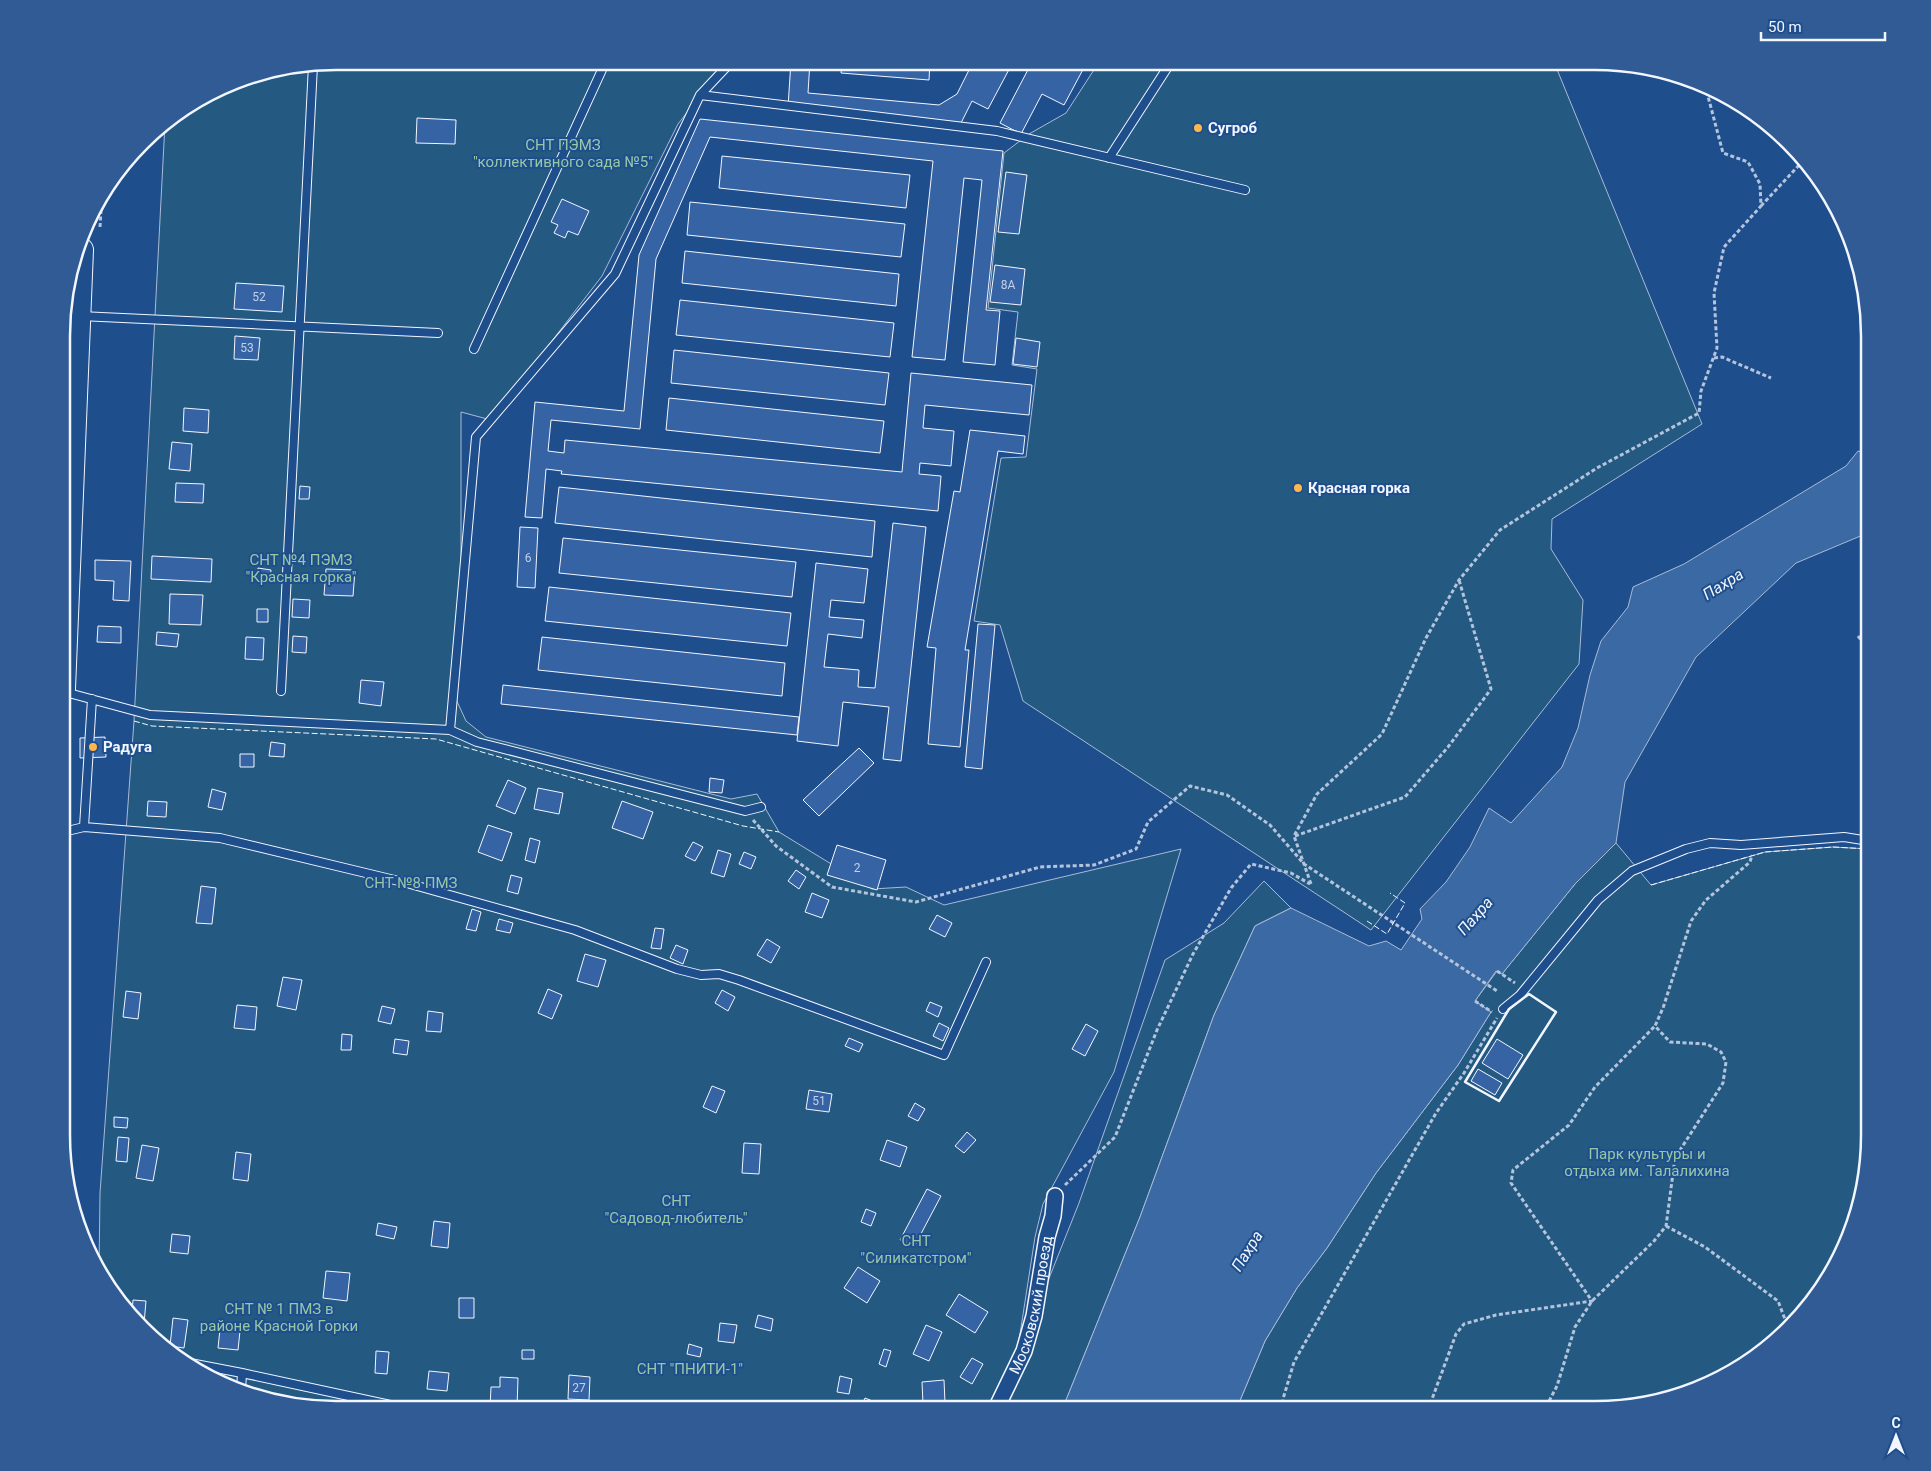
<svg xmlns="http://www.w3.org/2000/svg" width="1931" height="1471" font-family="Roboto,sans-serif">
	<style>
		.green { fill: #245a82; stroke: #a8bbd7 }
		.water { fill: #3b69a3; stroke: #a8bbd7 }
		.building { fill: #3563a3; stroke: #f2f6ff }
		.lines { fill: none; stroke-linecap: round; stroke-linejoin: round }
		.lane-casing { stroke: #f2f6ff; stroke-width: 10 }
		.street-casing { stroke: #f2f6ff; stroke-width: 18 }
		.primary-casing { stroke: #f2f6ff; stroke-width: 26 }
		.path { stroke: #b3c4dc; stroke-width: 3; stroke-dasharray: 4 2.5; stroke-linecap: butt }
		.lane { stroke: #1f4e8c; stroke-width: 8 }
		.street { stroke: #1f4e8c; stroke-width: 15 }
		.primary { stroke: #1f4e8c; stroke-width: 24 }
		.fence { stroke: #f2f6ff; stroke-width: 1; stroke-dasharray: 6 2.5; stroke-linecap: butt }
		.wall { stroke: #f2f6ff; stroke-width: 2.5 }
		.poi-dot { fill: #ffb74d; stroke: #1f4e8c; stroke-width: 2 }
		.labels { text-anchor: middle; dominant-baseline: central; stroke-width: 4; stroke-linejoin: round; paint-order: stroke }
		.number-label { font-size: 12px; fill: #c3d1e8 }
		.poi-label { font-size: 15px; font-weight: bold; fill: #f2f6ff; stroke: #1f4e8c; text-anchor: start }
		.park-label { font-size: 15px; fill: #97c8a6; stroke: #1f4e8c }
		.street-label { font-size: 15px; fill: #f2f6ff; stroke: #1f4e8c }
		.water-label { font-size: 16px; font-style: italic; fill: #f2f6ff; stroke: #1f4e8c }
		.rim { fill: none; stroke: #f2f6ff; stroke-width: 2.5 }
	</style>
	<rect width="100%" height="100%" fill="#1f4e8c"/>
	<path class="green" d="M336,61H727L678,124L602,276L491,420L461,412V565L455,697L466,721L486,737L731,799L757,794L779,832L872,889L906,887L944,905L1181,849L1114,1072L1043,1204L1035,1237L1018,1347L987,1409H319L231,1389L155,1342L99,1269L100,1193L134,721L165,123L248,76Z
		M1099,62H1554L1702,424L1552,519L1551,549L1583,600L1579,664L1371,930L1023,701L1000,625L974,621L1001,458L1026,457L1037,369L1012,365L1018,312L988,308L1004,153L1029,134L1066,113Z
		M1616,843L1651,885L1765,852L1833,847L1869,849V1153L1849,1240L1802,1316L1716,1382L1649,1404L1595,1410H1236L1265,1341L1297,1288L1327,1248L1376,1173L1458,1065L1491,1012L1475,1001L1497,971L1502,974L1575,884Z
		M1264,881L1291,908L1255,926L1214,1015L1140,1217L1062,1410L997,1409L1079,1203L1165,960L1224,923Z"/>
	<path class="water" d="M1858,451L1870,454V532L1796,563L1696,657L1625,782L1616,843L1575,884L1502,974L1496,971L1475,1001L1491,1012L1458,1065L1376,1173L1327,1248L1297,1288L1265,1341L1236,1410H1062L1140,1217L1214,1015L1255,926L1291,908L1369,946L1386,941L1401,950L1422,919L1420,909L1446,882L1470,847L1489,808L1511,823L1562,767L1578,728L1590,675L1601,641L1628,607L1633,587L1684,564L1846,466Z"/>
	<path class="building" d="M791,61H810L808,93L939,105L957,94L973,62H1013L988,109L972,101L961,123L788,107Z
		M842,61L930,62L929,80L841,73Z
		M1032,62H1087L1064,105L1042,94L1021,134L1000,123Z
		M417,118L456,120L455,144L416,143Z
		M700,119L1003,151L986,310L1000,311L995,365L963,362L982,180L964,178L945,360L912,357L933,161L710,137L656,259L640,429L551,420L548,451L564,453L565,440L902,472L911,373L1032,385L1029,415L925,405L923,428L954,431L951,466L920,463L919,474L941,476L938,511L561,474L562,471L546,469L542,518L525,517L535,402L624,411L639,255Z
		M722,156L910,175L906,208L719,188Z
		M1006,172L1027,175L1019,234L998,232Z
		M562,199L589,211L578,235L568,231L565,238L554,233L558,225L551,222Z
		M690,202L905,224L901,257L687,235Z
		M685,251L899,274L896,306L682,283Z
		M995,265L1025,269L1021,305L990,302Z
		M236,283L284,286L282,312L234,309Z
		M680,300L894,323L890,357L676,335Z
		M235,336L260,338L258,360L234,359Z
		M1016,338L1040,342L1037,367L1013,364Z
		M674,350L889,373L885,405L671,383Z
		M669,398L884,421L880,453L666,430Z
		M184,408L209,410L208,433L183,431Z
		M970,430L1025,436L1023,454L998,451L965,650H969L960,747L928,744L936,648L927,647L954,491L960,492Z
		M172,442L192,444L190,471L169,469Z
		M176,483L204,484L203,503L175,502Z
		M300,486L310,487L309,499H299Z
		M559,487L875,521L872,557L555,523Z
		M893,523L926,527L901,761L883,759L889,707L843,702L838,746L797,741L816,563L868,569L864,603L831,600L829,617L864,620L862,638L828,634L824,667L859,670L858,687L875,688Z
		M520,527L538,528L535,588L517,587Z
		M563,538L796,562L792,597L559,573Z
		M152,556L212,559L211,582L151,579Z
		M95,560L131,561L129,601L113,600L114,581L95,580Z
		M258,568L271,570L270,581L257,579Z
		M326,569L355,570L353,596L324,595Z
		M549,587L791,613L787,646L545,621Z
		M170,594L203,595L201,625L169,624Z
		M293,599L310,600L309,618L292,617Z
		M257,609H268V622H257Z
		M978,624L995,625L982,769L965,767Z
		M98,626L121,627V643L97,642Z
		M157,632L179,634L177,647L156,645Z
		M293,636L307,637L306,653L292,652Z
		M246,637L264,638L263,660L245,659Z
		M542,637L785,663L782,696L538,670Z
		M361,680L384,682L381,706L359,703Z
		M503,685L799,717L797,735L501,704Z
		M105,737L106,757L80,758V738Z
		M271,742L285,744L284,757L269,756Z
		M859,748L874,763L819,816L803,800Z
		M240,754H254V767H240Z
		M710,778L724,780L722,793L709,792Z
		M508,780L526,788L515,814L496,806Z
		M538,788L563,793L559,814L534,809Z
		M212,789L226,793L222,810L208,807Z
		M148,801L167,802L166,817L147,816Z
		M622,801L653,812L643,839L612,828Z
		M488,825L512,833L502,861L478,852Z
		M530,838L540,841L535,863L525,860Z
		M693,842L703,847L695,861L685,856Z
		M837,845L886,860L877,890L827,875Z
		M718,850L731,854L724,877L711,873Z
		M744,852L756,857L751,869L739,864Z
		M796,870L806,877L799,889L788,881Z
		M511,875L522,878L518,894L507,891Z
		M201,886L216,888L212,924L196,923Z
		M812,893L829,900L822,918L805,912Z
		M472,909L481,912L476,931L466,929Z
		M937,915L952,923L945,937L929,929Z
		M499,919L513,923L510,933L496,930Z
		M655,928L664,929L661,949L651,948Z
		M767,939L780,947L771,963L757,955Z
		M676,945L688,950L683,964L670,958Z
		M585,954L606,960L598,987L577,981Z
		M283,977L302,980L296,1010L277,1006Z
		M548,989L562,995L552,1019L538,1013Z
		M722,990L735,997L728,1011L715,1003Z
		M126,991L141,993L138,1019L123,1017Z
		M930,1002L942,1007L938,1017L926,1011Z
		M237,1005L257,1007L255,1030L234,1028Z
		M382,1006L395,1009L391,1024L378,1021Z
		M428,1011L443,1013L441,1032L426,1031Z
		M939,1023L949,1028L943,1041L933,1036Z
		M1086,1024L1098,1031L1085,1056L1072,1049Z
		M342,1034L352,1035L351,1050H341Z
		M849,1038L863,1044L859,1052L845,1046Z
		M395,1039L409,1041L407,1055L393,1053Z
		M1497,1039L1523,1055L1508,1079L1482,1063Z
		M1478,1069L1502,1083L1495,1095L1471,1081Z
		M712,1086L725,1091L716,1113L703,1107Z
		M809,1090L832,1094L829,1112L806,1109Z
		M915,1103L925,1109L918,1121L908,1116Z
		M114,1117L128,1118L127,1128L114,1127Z
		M967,1132L976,1140L964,1153L955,1146Z
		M118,1137L129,1138L127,1162L116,1161Z
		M887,1140L907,1147L900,1167L880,1160Z
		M744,1143L761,1144L759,1174L742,1173Z
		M142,1145L159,1148L153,1181L136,1178Z
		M236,1152L251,1154L248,1181L233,1179Z
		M927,1189L941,1196L914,1247L900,1240Z
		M866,1209L876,1213L871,1226L861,1222Z
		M434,1221L450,1223L448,1248L431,1246Z
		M378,1223L397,1227L394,1239L376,1235Z
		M172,1234L190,1236L188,1254L170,1252Z
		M858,1267L880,1281L867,1303L844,1288Z
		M326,1271L350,1273L347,1301L323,1298Z
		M959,1294L988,1312L975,1333L946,1315Z
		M459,1298H474V1318H459Z
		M133,1300L146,1301L144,1324H141L132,1312Z
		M758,1315L773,1319L771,1331L755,1327Z
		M173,1318L188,1320L184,1348L170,1346Z
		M720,1323L737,1325L734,1343L718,1341Z
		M926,1325L942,1332L929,1361L913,1354Z
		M220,1329L240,1331L238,1350L218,1348Z
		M689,1344L702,1348L700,1357L687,1354Z
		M884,1349L891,1351L886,1367L879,1364Z
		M522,1350H534V1359H522Z
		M376,1351L389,1352L387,1374L375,1373Z
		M972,1358L983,1364L972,1384L960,1377Z
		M429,1371L449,1373L447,1391L427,1389Z
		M569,1375L590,1377L589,1400L568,1399Z
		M840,1376L852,1379L849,1394L837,1392Z
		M500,1377L518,1378L517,1408H490L491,1387H500Z
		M944,1380L945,1403L923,1404L922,1382Z
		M865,1398L880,1404L877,1409H860Z"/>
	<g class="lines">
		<g class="lane-casing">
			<path id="lane" d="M700,95L997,131L1245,190
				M1109,158L1171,62
				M80,316L438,333
				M474,349L606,61
				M281,691L313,65
				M65,692L150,715L450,730L476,437L615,274L700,95L732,61
				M450,730L477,742L745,811L761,807
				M84,827L220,838L403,882L575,930L677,969L701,975L719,974L739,980L944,1055L986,962
				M63,832L84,827L92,699
				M1503,1009L1520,995L1598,900L1632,871L1686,849L1710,843L1741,845L1844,837L1869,841
				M190,1363L242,1373
				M241,1391L242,1373L409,1409"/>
		</g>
		<g class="street-casing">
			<g id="street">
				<path id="s1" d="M996,1409L1024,1351L1034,1316L1047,1237L1053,1216L1055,1196"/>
			</g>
		</g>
		<g class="primary-casing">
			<path id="primary" d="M63,689L81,250"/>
		</g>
		<path class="path" d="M1761,206L1801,163
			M100,227L102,194
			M1714,358L1722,357L1771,378
			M1858,636L1870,652
			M753,820L776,846L832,887L916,902L1040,867L1094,865L1136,849L1148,822L1190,786L1227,795L1270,825L1304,864L1497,991
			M1295,836L1405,797L1448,747L1491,689L1459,580
			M1311,884L1294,836L1317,794L1382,734L1426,638L1459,580L1500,530L1597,468L1699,413L1701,391L1717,348L1714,293L1724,247L1761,206L1760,184L1748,162L1723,153L1705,85
			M1497,971L1515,983
			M1475,1001L1492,1012
			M1065,1185L1115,1137L1157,1030L1193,954L1231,888L1251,864L1291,873L1310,884
			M1666,1226L1705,1247L1778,1301L1788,1327
			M1282,1410L1283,1399L1294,1362L1436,1113L1464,1073L1497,1018
			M1428,1410L1456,1334L1464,1324L1496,1315L1592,1301L1511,1183L1513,1170L1569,1125L1595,1087L1655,1026
			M1540,1410L1547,1405L1557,1386L1575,1327L1592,1301L1654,1241L1666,1226L1675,1158L1723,1083L1726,1062L1721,1052L1707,1044L1670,1042L1655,1026L1663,1008L1691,921L1706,900L1750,862L1752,855
			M1594,1410C1617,1399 1638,1398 1663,1400"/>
		<use href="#lane" class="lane"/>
		<use href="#street" class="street"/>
		<use href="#primary" class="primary"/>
		<path class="fence" d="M134,721L152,726L436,739L743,826L779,832
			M1651,885L1765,852L1833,847L1869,849
			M1367,921L1387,934L1405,903L1390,893"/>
		<path class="wall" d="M1529,994L1556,1012L1499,1101L1465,1082L1509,1009Z"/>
	</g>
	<g class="poi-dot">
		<circle cx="1198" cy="128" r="5"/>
		<circle cx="1298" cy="488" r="5"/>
		<circle cx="93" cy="747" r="5"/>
	</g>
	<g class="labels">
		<g class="number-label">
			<text x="1008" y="285">8А</text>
			<text x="259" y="297">52</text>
			<text x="247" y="348">53</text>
			<text x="528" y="558">6</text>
			<text x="857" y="868">2</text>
			<text x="819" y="1101">51</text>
			<text x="579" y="1388">27</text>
		</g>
		<g class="poi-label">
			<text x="1208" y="128">Сугроб</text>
			<text x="1308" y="488">Красная горка</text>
			<text x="103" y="747">Радуга</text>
		</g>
		<g class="park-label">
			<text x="563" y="145">СНТ ПЭМЗ<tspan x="563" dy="17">"коллективного сада №5"</tspan></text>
			<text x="301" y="560">СНТ №4 ПЭМЗ<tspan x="301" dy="17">"Красная горка"</tspan></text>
			<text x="411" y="883">СНТ №8 ПМЗ</text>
			<text x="1647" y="1154">Парк культуры и<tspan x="1647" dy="17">отдыха им. Талалихина</tspan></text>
			<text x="676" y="1201">СНТ<tspan x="676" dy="17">"Садовод-любитель"</tspan></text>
			<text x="916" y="1241">СНТ<tspan x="916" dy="17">"Силикатстром"</tspan></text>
			<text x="279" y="1309">СНТ № 1 ПМЗ в<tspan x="279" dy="17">районе Красной Горки</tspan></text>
			<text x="690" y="1369">СНТ "ПНИТИ-1"</text>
		</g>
		<g class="street-label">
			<text stroke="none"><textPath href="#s1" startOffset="111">Московский проезд</textPath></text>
		</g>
		<g class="water-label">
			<text transform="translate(1723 584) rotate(-32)">Пахра</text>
			<text transform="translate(1475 916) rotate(-49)">Пахра</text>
			<text transform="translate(1247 1251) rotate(-58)">Пахра</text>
		</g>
	</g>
	<path d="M0 0H1931V1471H0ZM336 70H1595A266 266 0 0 1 1861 336V1135A266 266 0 0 1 1595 1401H336A266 266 0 0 1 70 1135V336A266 266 0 0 1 336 70Z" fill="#305b95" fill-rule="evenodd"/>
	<path class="rim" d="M336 70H1595A266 266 0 0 1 1861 336V1135A266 266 0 0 1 1595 1401H336A266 266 0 0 1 70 1135V336A266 266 0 0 1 336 70Z"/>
	<g transform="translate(1896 1436)" stroke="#1f4e8c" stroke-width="4" paint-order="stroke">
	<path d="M0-4L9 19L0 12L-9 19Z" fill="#f2f6ff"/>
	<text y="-8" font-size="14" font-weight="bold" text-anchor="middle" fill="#f2f6ff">С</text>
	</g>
	<path d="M1761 32v8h124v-8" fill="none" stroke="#f2f6ff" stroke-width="2.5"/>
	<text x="1768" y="32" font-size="15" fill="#f2f6ff" stroke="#1f4e8c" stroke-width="4" paint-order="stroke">50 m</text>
</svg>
